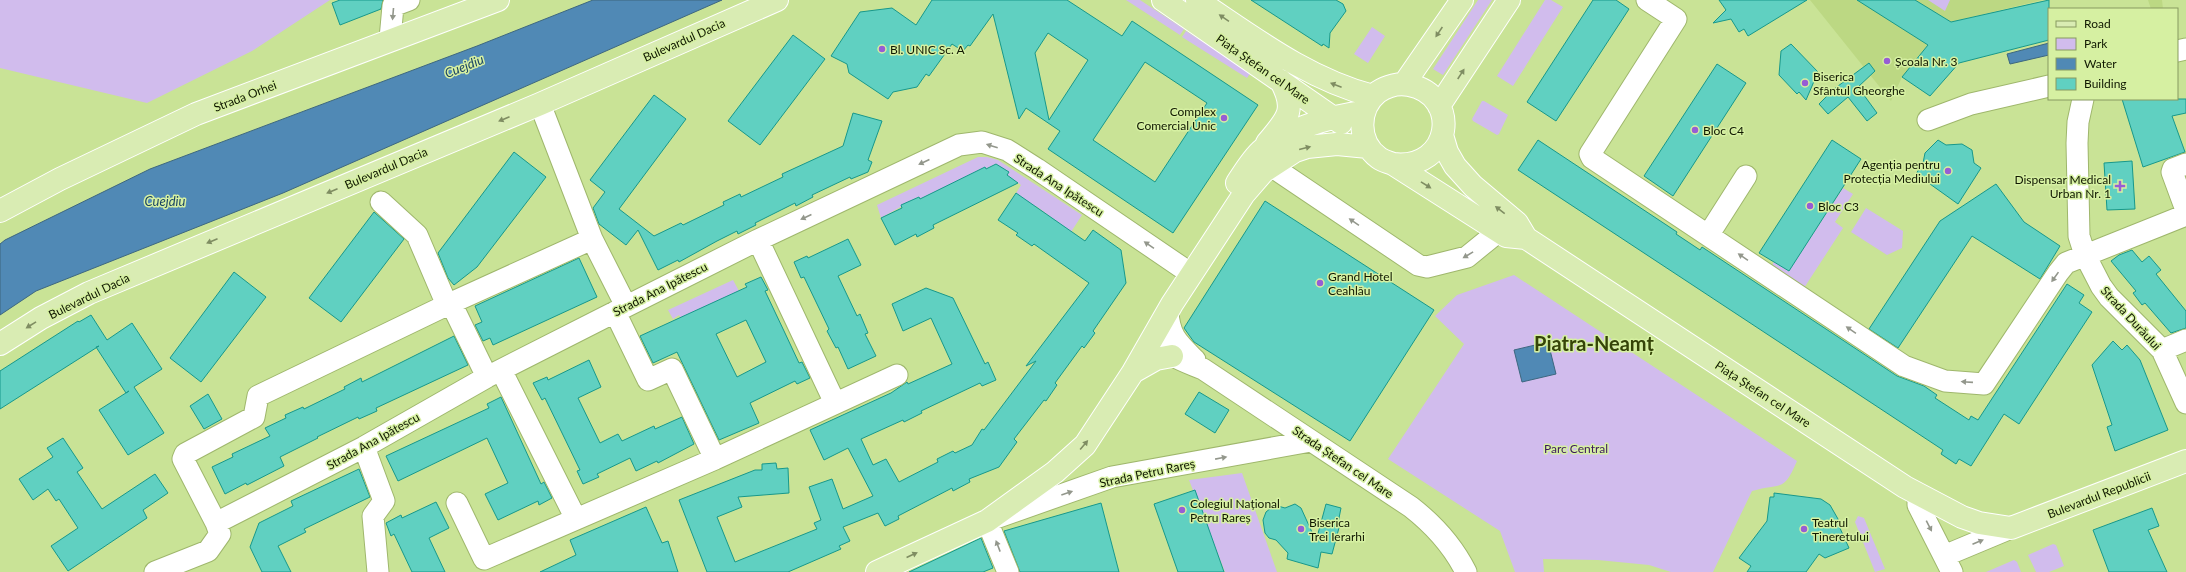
<svg xmlns="http://www.w3.org/2000/svg" width="2186" height="572" font-family="Lato,sans-serif">
	<style>
		.built { fill: #bcd883 }
		.green { fill: #d1bced }
		.water { fill: #5089b5; stroke: #3d677f }
		.building { fill: #60d0c1; stroke: #17988b; fill-rule: evenodd }
		.lines { fill: none; stroke-linecap: round; stroke-linejoin: round }
		.minor-casing { stroke: #9fb76c; stroke-width: 23 }
		.major-casing { stroke: #fff; stroke-width: 24 }
		.minor { stroke: #fff; stroke-width: 21 }
		.major { stroke: #d9ecb3; stroke-width: 22 }
		.oneway { fill: #93978c }
		.oneway2 { fill: #7f8d62 }
		.poi-dot { fill: #975dd4; stroke: #d6f0a2; stroke-width: 1.5 }
		.labels { text-anchor: middle; dominant-baseline: central; stroke-width: 3; stroke-linejoin: round; paint-order: stroke }
		.street-label { font-size: 12px; fill: #101800; stroke: #d6f0a2 }
		.poi-label { font-size: 12px; fill: #101800; stroke: #d6f0a2; text-anchor: start }
		.park-label { font-size: 12px; fill: #3b165d; stroke: #d6f0a2 }
		.water-label { font-size: 13px; font-style: italic; fill: #194464; stroke: #d6f0a2 }
		.town-label { font-size: 20px; font-weight: bold; fill: #354408; stroke: #d6f0a2 }
	</style>
	<rect width="100%" height="100%" fill="#c9e396"/>
	<path class="built" d="M1810,0H1859L1928,45L1902,77L1891,101Z
		M1915,0H2042L1951,22Z
		M2148,0H2162L2163,9H2151Z"/>
	<path class="green" d="M0,0H330L252,51L147,103L0,68Z
		M1126,0H1140L1184,29L1180,35Z
		M1478,0H1492L1443,75L1433,69Z
		M1545,0H1551L1563,7L1513,86L1497,76Z
		M1928,0H1950L1945,11Z
		M1372,27L1385,36L1368,63L1354,54Z
		M1186,31L1251,72L1247,78L1182,37Z
		M1482,101H1484L1508,115L1499,134L1497,135L1473,121L1472,119Z
		M978,157H987L998,160L1082,215L1071,232L1036,206L1035,208L1015,195L1021,185L1007,175L1009,172L996,164L920,199L918,197L881,218L877,205Z
		M1843,188L1853,194L1835,222L1843,228L1804,288L1770,268L1774,262L1789,271Z
		M1866,208L1903,231L1902,248L1887,255L1851,232Z
		M1514,275L1797,461C1783,493 1783,482 1752,491L1713,572H1671L1649,565L1598,560L1543,559L1544,572H1515L1500,531L1388,459L1464,344L1435,316L1457,295Z
		M733,280L739,291L681,318L679,315L673,319L668,310Z
		M1242,473L1277,572H1225L1189,480Z
		M1858,516L1864,518L1885,569L1875,572L1855,522Z
		M2053,544L2056,545L2064,566L2049,572H2036L2028,555Z
		M2014,560L2017,562L2021,572H1986Z"/>
	<path class="water" d="M593,0H722L283,193L36,291L0,315V244L5,240L150,169L477,46Z
		M2049,43V55L2010,64L2007,54Z
		M1548,342L1556,374L1522,382L1514,350Z"/>
	<path class="building" d="M340,0H383L381,9L340,25L332,3Z
		M932,0H1067L1122,36L1132,21L1258,105L1173,233L1048,149L1060,131L1026,108L1019,119L993,14L970,46L968,45L963,51L952,44L929,76L926,74L917,87L893,92L888,99L849,73L847,64L831,56L860,12L892,8L916,25ZM1048,33L1088,60L1049,120L1035,53ZM1145,62L1207,103L1155,182L1093,140Z
		M1251,0H1336L1343,4L1346,11L1330,33L1329,48L1323,44L1322,46Z
		M1593,0H1616L1629,9L1556,121L1527,102Z
		M1719,0H1807L1748,36L1744,29L1739,32L1731,19L1713,23L1726,10Z
		M1857,0H1915L1951,22L2049,0V40L1959,63L1930,96L1902,77L1928,45Z
		M793,35L825,59L760,145L728,121Z
		M1791,44L1818,72L1806,100L1799,92L1797,94L1779,75L1781,51Z
		M1869,63L1875,71L1858,87L1877,113L1867,121L1848,97L1828,114L1819,104L1834,89Z
		M1717,64L1746,83L1673,196L1644,176Z
		M654,95L686,119L619,209L654,236L681,223L683,225L724,205L723,202L740,194L741,197L783,177L782,174L843,146L853,113L882,121L868,160L872,162L868,172L851,179L850,177L812,195L813,197L796,206L795,203L755,223L756,225L738,234L737,231L717,241L679,262L678,260L658,270L638,230L626,245L599,224L593,208L605,192L590,180Z
		M2122,99H2186V113L2172,116L2185,152L2143,167Z
		M1538,140L1677,232L1676,234L1700,250L1702,247L1897,376L1924,386L1937,395L1935,398L1969,420L1971,416L1978,420L2067,284L2084,295L2079,303L2092,312L2019,424L2004,414L1971,466L1959,459L1956,464L1941,454L1943,450L1518,170Z
		M1832,140L1861,159L1789,271L1759,253Z
		M1938,140L1946,145L1962,144L1972,150L1974,163L1981,168L1958,204L1916,174L1923,163L1925,153Z
		M514,152L546,177L477,267L454,285L448,278L438,253Z
		M2132,161L2135,209L2107,210L2104,163Z
		M996,164L1009,172L1007,175L1018,183L933,225L934,228L917,237L916,234L895,245L881,218L902,208L901,205L919,197L920,199L985,167L986,169Z
		M1996,184L2024,222L2060,246L2040,279L1972,236L1898,348L1869,329L1940,221Z
		M1016,193L1085,241L1093,230L1121,250L1126,283L1093,331L1095,333L1084,348L1082,346L1055,383L1057,385L1046,401L1044,400L1014,439L1017,442L999,467L969,479L970,482L953,491L952,488L898,516L899,519L885,526L878,513L843,527L850,541L839,546L841,549L788,572H707L679,500L755,470H762V464L776,463L777,469L788,468L789,493L738,497L742,507L717,517L735,562L817,529L814,523L821,520L809,487L832,479L843,509L873,496L848,448L824,460L810,430L891,393L907,382L908,384L952,364L931,318L903,331L892,304L926,288L953,298L985,364L988,362L996,380L982,386L980,383L921,411L922,413L904,422L903,420L861,439L873,465L886,459L899,482L938,462L937,459L953,451L955,453L972,445L982,429L984,430L1036,361L1026,366L1089,283L1034,244L1032,246L1016,235L1018,233L998,220Z
		M1265,201L1434,310L1350,441L1194,342L1184,328Z
		M374,212L404,239L341,322L309,298Z
		M848,239L861,265L838,276L857,316L860,314L868,333L865,334L876,356L848,369L838,347L836,348L827,331L829,329L804,277L801,278L794,262L807,256L808,258Z
		M2132,250L2142,262L2149,256L2161,270L2156,274L2186,311V328L2171,333L2145,303L2142,305L2133,293L2136,291L2111,261L2119,255Z
		M579,258L597,297L493,345L490,338L483,341L475,325L482,322L475,306Z
		M234,272L266,297L201,382L170,358Z
		M761,277L768,290L765,291L784,331L799,363L802,362L810,378L797,384L795,381L750,403L759,423L719,440L677,352L653,363L640,336L747,287L745,284ZM746,320L766,362L737,377L716,334Z
		M91,315L107,340L132,323L162,369L134,387L164,433L128,455L99,410L129,391L126,393L96,347L99,346L0,409V371L78,321L79,322Z
		M454,336L468,365L376,408L377,411L359,419L358,417L317,437L318,438L280,457L284,466L247,485L246,483L225,494L212,467L233,457L232,454L270,436L265,428L286,418L285,415L303,407L304,409L345,389L344,387L361,378L362,382Z
		M2113,341L2122,350L2127,345L2140,360L2168,430L2115,451L2107,427L2112,425L2092,365Z
		M589,360L601,387L578,398L600,443L618,434L622,441L654,426L655,429L682,417L694,444L658,463L657,461L636,471L630,458L597,474L599,477L583,484L577,471L580,470L545,398L542,400L533,383L547,377L548,380Z
		M1199,392L1229,410L1215,433L1185,414Z
		M208,394L222,419L204,429L190,406Z
		M501,397L541,484L544,482L552,498L539,505L538,501L498,520L485,494L508,483L487,438L398,481L386,456L489,408L487,404Z
		M63,438L83,468L77,472L102,509L155,474L168,493L143,510L147,518L68,571L51,546L78,528L59,499L56,501L48,489L33,500L19,479L53,457L47,448Z
		M359,469L370,497L304,529L306,532L278,546L291,572H262L250,547L259,523L293,506L291,501Z
		M1195,490L1224,572H1178L1154,504Z
		M1774,493L1821,499L1830,505L1838,519L1839,526L1849,548L1825,558L1819,554L1806,572H1747L1751,566L1739,558L1767,521L1770,497H1774Z
		M436,502L449,528L429,538L445,572H412L394,534L391,536L386,523L401,515L402,518Z
		M1101,503L1119,572H1020L1004,531Z
		M1295,504L1301,508L1316,541L1326,504L1341,508L1338,523L1340,524L1332,554L1321,552L1318,568L1287,559L1288,553L1276,540L1269,538L1265,533L1263,520L1266,512L1271,508L1278,506L1285,508Z
		M646,507L662,543L668,541L678,572H540L576,555L570,540Z
		M2152,508L2159,526L2148,530L2167,572H2109L2093,530Z
		M981,538L993,568L983,572H909Z"/>
	<g class="lines">
		<g class="minor-casing">
			<path id="minor" d="M1647,0L1676,19L1590,154L1592,158L1904,366L1945,381L1984,384L2058,273L2066,263L2186,215
				M390,39L393,6L409,0
				M2177,51L2186,49
				M2083,99L2078,122L2077,143L2079,236L2085,255L2101,286L2109,297L2162,350L2186,403
				M540,104L592,239L626,306
				M1928,120L1971,104L2049,86
				M2186,164L2173,169L2172,172L2186,210
				M1271,166L1418,265L1427,267L1467,257L1499,231
				M381,202L417,235L447,305
				M1709,234L1746,176
				M758,240L835,403
				M451,303L592,239
				M1168,311C1169,336 1178,343 1195,360
				M615,312L648,380L672,369L715,459L897,375
				M1154,335C1163,356 1184,361 1203,369L1411,507C1434,525 1453,546 1466,572
				M2162,350L2186,340
				M501,370L576,519
				M364,447L384,501L373,516L378,572
				M1918,494V505L1952,572
				M457,503L484,559L715,459
				M216,523L183,459L185,454L254,417L258,396L451,303L487,377
				M1944,556L2011,528
				M155,572L208,551L220,534L216,523L364,447L487,377L615,312L758,240L959,145L982,142L1007,150L1037,169L1181,267
				M1008,572L987,521L1112,477L1311,441"/>
		</g>
		<g class="major-casing">
			<path id="major" d="M1163,0L1341,123
				M1197,0C1253,37 1307,79 1373,96
				M1404,84L1462,0
				M1439,106L1509,0
				M1442,135L1447,152L1455,166L1473,186L1517,223L1526,238L1905,487L1962,517L1979,523L2011,528L2186,461
				M1267,143C1287,119 1297,111 1281,81
				M1393,164C1452,171 1462,95 1409,85C1399,83 1387,86 1378,92C1357,109 1357,142 1379,158C1383,161 1388,162 1393,164L1506,236L1526,238
				M1237,183C1244,172 1253,157 1263,149C1292,128 1328,117 1363,112
				M0,211L60,179L196,114L498,0
				M0,344L41,318L89,293L540,104L777,0
				M1133,372L1156,359L1172,356
				M877,572L987,521L1055,472L1085,445L1133,372L1172,304L1244,194L1263,172L1295,151L1307,147L1337,144L1368,147"/>
		</g>
		<use href="#minor" class="minor"/>
		<use href="#major" class="major"/>
	</g>
	<defs><path id="oneway-solid" d="M-6-.8H1V-3.2L6.5 0L1 3.2V.8H-6Z"/></defs>
	<g class="oneway">
		<use href="#oneway-solid" transform="translate(393 14) rotate(95)"/>
		<use href="#oneway-solid" transform="translate(992 146) rotate(-162)"/>
		<use href="#oneway-solid" transform="translate(924 162) rotate(155)"/>
		<use href="#oneway-solid" transform="translate(806 217) rotate(155)"/>
		<use href="#oneway-solid" transform="translate(1354 222) rotate(-146)"/>
		<use href="#oneway-solid" transform="translate(1149 245) rotate(-146)"/>
		<use href="#oneway-solid" transform="translate(1468 255) rotate(149)"/>
		<use href="#oneway-solid" transform="translate(1743 257) rotate(-146)"/>
		<use href="#oneway-solid" transform="translate(2055 277) rotate(125)"/>
		<use href="#oneway-solid" transform="translate(1851 330) rotate(-146)"/>
		<use href="#oneway-solid" transform="translate(1967 382) rotate(-176)"/>
		<use href="#oneway-solid" transform="translate(1221 458) rotate(-11)"/>
		<use href="#oneway-solid" transform="translate(1067 493) rotate(-19)"/>
		<use href="#oneway-solid" transform="translate(1929 526) rotate(63)"/>
		<use href="#oneway-solid" transform="translate(1978 542) rotate(-23)"/>
		<use href="#oneway-solid" transform="translate(998 546) rotate(-111)"/>
	</g>
	<g class="oneway2">
		<use href="#oneway-solid" transform="translate(1224 18) rotate(-146)"/>
		<use href="#oneway-solid" transform="translate(1439 32) rotate(124)"/>
		<use href="#oneway-solid" transform="translate(1461 74) rotate(-57)"/>
		<use href="#oneway-solid" transform="translate(1336 85) rotate(-159)"/>
		<use href="#oneway-solid" transform="translate(504 119) rotate(157)"/>
		<use href="#oneway-solid" transform="translate(1305 148) rotate(-14)"/>
		<use href="#oneway-solid" transform="translate(1426 185) rotate(32)"/>
		<use href="#oneway-solid" transform="translate(332 191) rotate(157)"/>
		<use href="#oneway-solid" transform="translate(1500 210) rotate(-142)"/>
		<use href="#oneway-solid" transform="translate(212 241) rotate(157)"/>
		<use href="#oneway-solid" transform="translate(31 325) rotate(148)"/>
		<use href="#oneway-solid" transform="translate(1084 445) rotate(-50)"/>
		<use href="#oneway-solid" transform="translate(912 555) rotate(-25)"/>
	</g>
	<g class="poi-dot">
		<circle cx="882" cy="49" r="4"/>
		<circle cx="1887" cy="61" r="4"/>
		<circle cx="1805" cy="83" r="4"/>
		<circle cx="1224" cy="118" r="4"/>
		<circle cx="1695" cy="130" r="4"/>
		<circle cx="1948" cy="171" r="4"/>
		<path d="M2118 180h4v4h4v4h-4v4h-4v-4h-4v-4h4z"/>
		<circle cx="1810" cy="206" r="4"/>
		<circle cx="1320" cy="283" r="4"/>
		<circle cx="1182" cy="510" r="4"/>
		<circle cx="1301" cy="529" r="4"/>
		<circle cx="1804" cy="529" r="4"/>
	</g>
	<g class="labels">
		<g class="street-label">
			<text transform="translate(684 40) rotate(-24)">Bulevardul Dacia</text>
			<text transform="translate(1263 69) rotate(35)">Piața Ștefan cel Mare</text>
			<text transform="translate(245 96) rotate(-21)">Strada Orhei</text>
			<text transform="translate(386 168) rotate(-23)">Bulevardul Dacia</text>
			<text transform="translate(1059 185) rotate(33)">Strada Ana Ipătescu</text>
			<text transform="translate(660 289) rotate(-27)">Strada Ana Ipătescu</text>
			<text transform="translate(89 296) rotate(-26)">Bulevardul Dacia</text>
			<text transform="translate(2131 318) rotate(47)">Strada Durăului</text>
			<text transform="translate(1763 394) rotate(33)">Piața Ștefan cel Mare</text>
			<text transform="translate(373 441) rotate(-29)">Strada Ana Ipătescu</text>
			<text transform="translate(1343 462) rotate(34)">Strada Ștefan cel Mare</text>
			<text transform="translate(1147 473) rotate(-12)">Strada Petru Rareș</text>
			<text transform="translate(2099 495) rotate(-21)">Bulevardul Republicii</text>
		</g>
		<g class="poi-label">
			<text x="890" y="49">Bl. UNIC Sc. A</text>
			<text x="1895" y="61">Școala Nr. 3</text>
			<text x="1813" y="76">Biserica<tspan x="1813" dy="14">Sfântul Gheorghe</tspan></text>
			<text x="1216" y="111" text-anchor="end">Complex<tspan x="1216" dy="14">Comercial Unic</tspan></text>
			<text x="1703" y="130">Bloc C4</text>
			<text x="1940" y="164" text-anchor="end">Agenția pentru<tspan x="1940" dy="14">Protecția Mediului</tspan></text>
			<text x="2111" y="179" text-anchor="end">Dispensar Medical<tspan x="2111" dy="14">Urban Nr. 1</tspan></text>
			<text x="1818" y="206">Bloc C3</text>
			<text x="1328" y="276">Grand Hotel<tspan x="1328" dy="14">Ceahlău</tspan></text>
			<text x="1190" y="503">Colegiul Național<tspan x="1190" dy="14">Petru Rareș</tspan></text>
			<text x="1309" y="522">Biserica<tspan x="1309" dy="14">Trei Ierarhi</tspan></text>
			<text x="1812" y="522">Teatrul<tspan x="1812" dy="14">Tineretului</tspan></text>
		</g>
		<g class="park-label">
			<text x="1576" y="448">Parc Central</text>
		</g>
		<g class="water-label">
			<text transform="translate(464 66) rotate(-22)">Cuejdiu</text>
			<text x="165" y="201">Cuejdiu</text>
		</g>
		<g class="town-label">
			<text x="1594" y="343">Piatra-Neamț</text>
		</g>
	</g>
	<rect x="2048" y="8" width="130" height="92" fill="#d6f0a2" stroke="#879a61"/>
	<rect x="2056" y="21" width="20" height="6" fill="#d9ecb3" stroke="#879a61"/>
	<text x="2084" y="28" font-size="12" fill="#101800">Road</text>
	<rect x="2056" y="38" width="20" height="12" fill="#d1bced" stroke="#879a61"/>
	<text x="2084" y="48" font-size="12" fill="#101800">Park</text>
	<rect x="2056" y="58" width="20" height="12" fill="#5089b5" stroke="#879a61"/>
	<text x="2084" y="68" font-size="12" fill="#101800">Water</text>
	<rect x="2056" y="78" width="20" height="12" fill="#60d0c1" stroke="#879a61"/>
	<text x="2084" y="88" font-size="12" fill="#101800">Building</text>
</svg>
